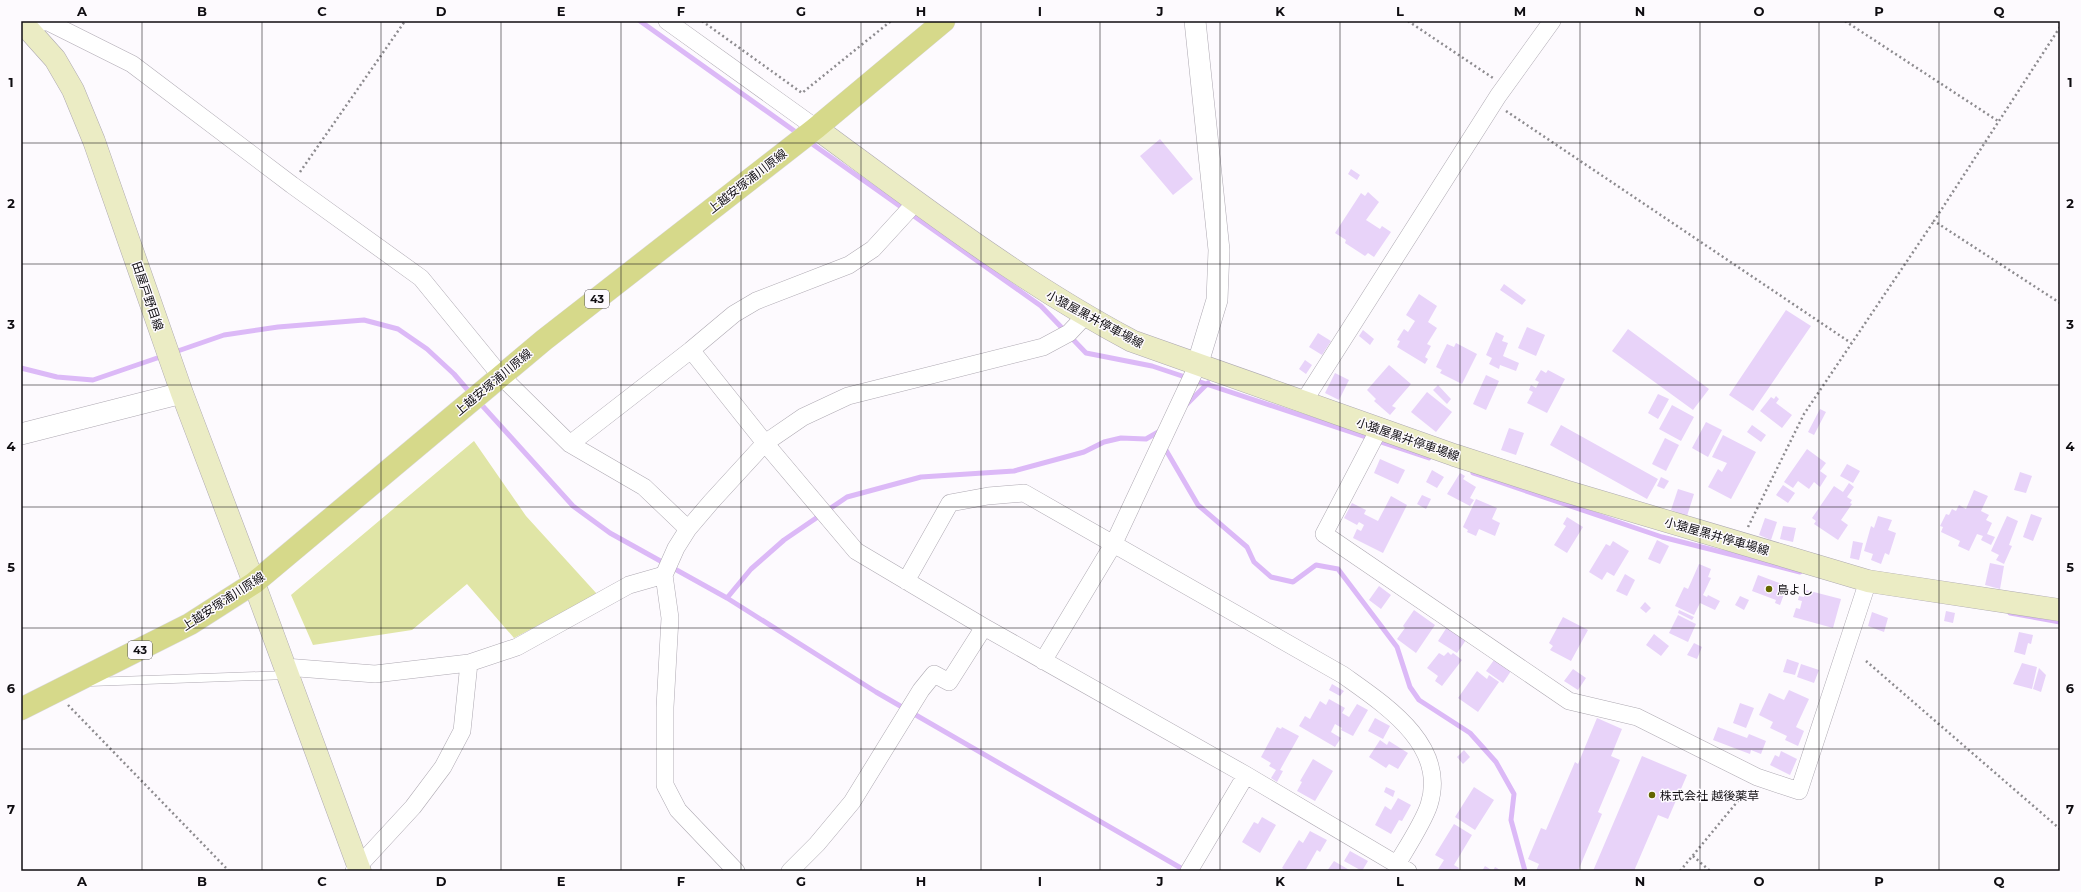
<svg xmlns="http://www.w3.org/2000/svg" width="2081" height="892" font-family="Montserrat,'Noto Sans JP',sans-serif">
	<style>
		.green { fill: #e0e5a6 }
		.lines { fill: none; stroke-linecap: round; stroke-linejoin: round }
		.stream { stroke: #dcb9f7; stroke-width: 5 }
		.building { fill: #e8d3f9 }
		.service-casing { stroke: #aea9b2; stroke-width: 9 }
		.minor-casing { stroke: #aea9b2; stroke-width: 18 }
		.tertiary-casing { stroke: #aea9b2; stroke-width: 22 }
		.secondary-casing { stroke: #aea9b2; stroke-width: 23 }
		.primary-casing { stroke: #d9d8d9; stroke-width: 23 }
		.path { stroke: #8d8b8f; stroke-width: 2.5; stroke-dasharray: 2 3; stroke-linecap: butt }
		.service { stroke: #fff; stroke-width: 8 }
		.minor { stroke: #fff; stroke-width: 17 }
		.tertiary { stroke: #fff; stroke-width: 21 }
		.secondary { stroke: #ebecc4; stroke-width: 22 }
		.primary { stroke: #d6d98a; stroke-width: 22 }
		.grid { fill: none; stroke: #0f0d11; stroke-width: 1; stroke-opacity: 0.55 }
		.poi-dot { fill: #646600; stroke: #fdfafe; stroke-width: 1.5 }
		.labels { text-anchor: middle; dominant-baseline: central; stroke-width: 3; stroke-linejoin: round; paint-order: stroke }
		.shield { fill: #fdfafe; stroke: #565458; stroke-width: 1 }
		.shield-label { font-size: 11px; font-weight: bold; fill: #0f0d11 }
		.street-label { font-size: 12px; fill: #0f0d11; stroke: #fdfafe }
		.poi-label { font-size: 12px; fill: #0f0d11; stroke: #fdfafe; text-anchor: start }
		.neatline { fill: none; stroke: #0f0d11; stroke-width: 1.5 }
		.grid-label { font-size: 13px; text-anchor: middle; font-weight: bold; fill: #0f0d11 }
	</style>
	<rect width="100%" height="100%" fill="#fdfafe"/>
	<path class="green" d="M474,441L526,516L597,594L514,638L467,584L412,630L313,645L291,595Z"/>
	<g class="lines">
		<path class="stream" d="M640,21L800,135
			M808,141L1041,306L1086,353L1152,366L1429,458
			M172,353L224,335L278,327L364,320L398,329L427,349L454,374L472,395
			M21,368L57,377L93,380L163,356
			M479,402L573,506L610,533L727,598L876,692L1186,871
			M1185,406L1208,383
			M1163,445L1198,505L1247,547L1254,562L1271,577L1293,582L1316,565L1338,569L1397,647L1410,687L1419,700L1470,733L1496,762L1514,794L1511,820L1525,871
			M1473,473L1662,537L1800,572
			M727,598L751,569L784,540L847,497L921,477L1014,471L1084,452L1104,442L1121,438L1146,439L1160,431
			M2010,613L2060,622"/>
	</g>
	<path class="building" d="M1160,139L1193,179L1173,195L1140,156Z
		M1351,169L1360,175L1357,180L1348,174Z
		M1368,192L1379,202L1366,220L1380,229L1382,226L1391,232L1374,257L1368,253L1365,256L1345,243L1346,240L1335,233L1361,193L1365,196Z
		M1504,284L1526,300L1522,305L1500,290Z
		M1419,294L1437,306L1428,322L1437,328L1427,344L1431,346L1425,357L1428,359L1425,364L1397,347L1400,341L1397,340L1404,329L1408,332L1415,321L1406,315Z
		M1786,310L1811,326L1753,411L1729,395Z
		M1527,327L1545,335L1536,356L1518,348Z
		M1628,329L1709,389L1693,410L1612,351Z
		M1363,330L1374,339L1370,345L1359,336Z
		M1496,332L1504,336L1502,341L1508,343L1503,356L1519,363L1516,371L1500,365L1499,369L1489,364L1492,358L1486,355Z
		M1318,333L1331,341L1322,355L1309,347Z
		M1456,343L1477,354L1462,384L1440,373L1442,370L1436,367L1447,344L1454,347Z
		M1305,360L1312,365L1306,374L1299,369Z
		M1389,365L1411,384L1392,406L1396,408L1390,415L1374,401L1376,399L1367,390Z
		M1541,370L1546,373L1548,370L1565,379L1547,413L1527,403L1533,392L1529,390L1531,385L1536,388L1539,382L1535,380Z
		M1335,373L1349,380L1339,400L1325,393Z
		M1486,375L1499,381L1486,410L1473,404Z
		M1438,385L1451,399L1447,404L1433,390Z
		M1427,392L1452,412L1436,432L1411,412Z
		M1658,394L1669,399L1658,419L1648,413Z
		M1776,396L1779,399L1776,403L1792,415L1782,428L1760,411L1771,397L1774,399Z
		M1672,405L1694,417L1681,441L1659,429Z
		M1820,409L1826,412L1814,435L1808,432Z
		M1706,422L1722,430L1708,457L1692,448Z
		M1561,425L1658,479L1647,499L1550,445Z
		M1752,425L1766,435L1761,442L1747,432Z
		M1509,428L1524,433L1516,455L1501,450Z
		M1723,435L1756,452L1731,499L1708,487L1718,469L1722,472L1727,463L1712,457Z
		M1665,438L1679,445L1666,471L1652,464Z
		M1807,449L1826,463L1820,471L1827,476L1820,487L1814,482L1809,489L1798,481L1793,488L1784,482Z
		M1380,459L1405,470L1398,484L1374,473Z
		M1847,464L1860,471L1853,483L1840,476Z
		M1432,470L1444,477L1437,488L1426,482Z
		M2020,472L2032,476L2026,493L2014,490Z
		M1460,473L1465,476L1463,479L1476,487L1470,498L1474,500L1470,506L1447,494Z
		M1661,477L1669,481L1664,489L1657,486Z
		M1849,483L1854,487L1847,497L1852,500L1850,503L1852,504L1841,520L1848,525L1838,540L1814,524L1816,521L1812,518L1834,486L1843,492Z
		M1783,485L1795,493L1788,503L1776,495Z
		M1678,489L1694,494L1687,516L1671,510Z
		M1974,490L1988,496L1981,511L1989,515L1986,520L1992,523L1987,534L1995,537L1991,545L1981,540L1983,536L1977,534L1969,551L1958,546L1960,541L1941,532L1943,527L1940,526L1946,514L1949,515L1952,509L1956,511L1959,505L1966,509Z
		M1422,495L1431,499L1426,509L1417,504Z
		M1391,496L1407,505L1383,553L1353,538L1357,529L1361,531L1364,525L1359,522L1357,525L1344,518L1352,503L1366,510L1364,514L1378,521Z
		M1476,499L1497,508L1492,519L1500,523L1495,536L1479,529L1476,536L1467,532L1468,530L1463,527Z
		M2031,514L2042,518L2033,541L2023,537Z
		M1878,516L1892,520L1888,530L1896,533L1889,555L1885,553L1881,564L1871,560L1873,554L1864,551L1871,526L1874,528Z
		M2007,516L2018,521L2009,545L2012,546L2004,564L1996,560L1999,555L1991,551Z
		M1567,517L1583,527L1567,553L1554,545L1566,526L1563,524Z
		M1765,518L1777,522L1771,540L1759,535Z
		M1783,526L1796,528L1793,542L1780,539Z
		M1657,540L1669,546L1660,564L1648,559Z
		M1613,541L1629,551L1614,576L1607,572L1602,580L1589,572L1606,544L1610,546Z
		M1853,541L1863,543L1859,560L1850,558Z
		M1990,563L2004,566L2000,589L1985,585Z
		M1699,564L1711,569L1708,577L1711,578L1703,595L1707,597L1708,595L1720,601L1715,610L1700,603L1694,615L1675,606L1684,587L1688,589Z
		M1625,574L1635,580L1627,596L1616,591Z
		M1758,575L1787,586L1780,605L1775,603L1776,600L1752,591Z
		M1379,586L1391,595L1381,609L1369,600Z
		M1806,590L1841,599L1833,628L1793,617L1796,608L1800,609L1802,601L1798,600L1799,596L1804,597Z
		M1740,596L1749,600L1744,610L1735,605Z
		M1645,602L1651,608L1646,613L1640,608Z
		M1414,610L1435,625L1416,653L1397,639L1405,628L1403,626Z
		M1679,610L1694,617L1692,620L1678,613Z
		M1946,611L1955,613L1953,623L1944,621Z
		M1872,612L1888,618L1884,632L1868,626Z
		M1678,615L1696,624L1688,642L1669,633Z
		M1563,617L1588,630L1571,661L1550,650L1553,646L1549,643Z
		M1447,627L1466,640L1457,653L1438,641Z
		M2019,632L2033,635L2031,644L2028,643L2025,655L2014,652Z
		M1654,634L1669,646L1661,656L1646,645Z
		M1694,643L1702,647L1697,659L1687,655Z
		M1448,652L1451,655L1453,653L1462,660L1442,686L1435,681L1438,676L1427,668L1439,653L1444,656Z
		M1787,659L1799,663L1795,675L1783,672Z
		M1494,660L1511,671L1503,683L1486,671Z
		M2022,663L2037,667L2032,689L2013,684Z
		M1801,664L1819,670L1814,683L1797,677Z
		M2039,668L2046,675L2041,692L2033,689Z
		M1573,669L1586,678L1578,690L1564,681Z
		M1477,671L1487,679L1489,675L1499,682L1478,712L1458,698Z
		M1332,684L1344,691L1340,696L1329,690Z
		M1789,690L1809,699L1796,727L1804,731L1798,746L1785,740L1787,736L1770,728L1773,722L1759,715L1769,693L1784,700Z
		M1329,699L1345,708L1342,713L1349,717L1357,704L1368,710L1353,736L1341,730L1342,728L1335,724L1331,732L1341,738L1335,747L1299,726L1305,716L1310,719L1320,701L1326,705Z
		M1740,703L1754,708L1746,728L1733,723Z
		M1375,718L1390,726L1383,739L1368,731Z
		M1597,718L1622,729L1611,756L1620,760L1598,812L1602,814L1578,871H1536L1539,864L1528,859L1541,828L1546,830L1575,762L1578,764Z
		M1277,727L1281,729L1282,727L1299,736L1280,770L1283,771L1277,782L1271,778L1276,770L1269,766L1271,763L1261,757Z
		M1718,727L1747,738L1749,734L1766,741L1761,754L1751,750L1750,754L1713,740Z
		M1380,740L1387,745L1389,741L1408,753L1398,769L1389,764L1386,768L1369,757Z
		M1464,750L1470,757L1463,764L1457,757Z
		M1781,751L1797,759L1790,775L1770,765L1775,755L1779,757Z
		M1642,756L1687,775L1668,819L1658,815L1634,871H1593Z
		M1313,759L1333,771L1315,801L1297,791L1302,782L1300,781Z
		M1386,787L1395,791L1393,797L1384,792Z
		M1474,787L1494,800L1475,830L1455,817Z
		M1398,798L1411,805L1402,821L1399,820L1391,834L1375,825L1385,806L1391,810Z
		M1262,817L1276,825L1260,853L1242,842L1254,822L1258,824Z
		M1454,824L1472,835L1454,865L1459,868L1457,871H1437L1444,860L1435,855Z
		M1310,831L1327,840L1320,852L1317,850L1305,871H1287L1282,868L1299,840L1303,843Z
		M1350,851L1368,861L1362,871L1344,861Z
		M1334,861L1351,871H1327Z
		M1485,866L1493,871L1495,867L1502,871H1482Z"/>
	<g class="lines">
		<g class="service-casing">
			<path id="service" d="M90,682L287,675"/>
		</g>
		<g class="minor-casing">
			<path id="minor" d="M667,21L816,128
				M26,25L38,22H48L132,64L292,185L421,278L501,376L570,444L644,487L688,529
				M691,350L734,314L756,301L849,265L873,249L916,202
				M1304,401L1498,96L1552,21
				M1379,429L1324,534L1569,701L1637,717L1757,777L1799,791L1868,581
				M570,444L691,350L765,443L856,551L984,627L1246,775L1408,871
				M906,581L950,503L988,496L1024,493L1343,675C1385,705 1448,745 1429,805C1423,823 1407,847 1397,864
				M1043,661L1114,543L1197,366
				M285,667L375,674L469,663L517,647L629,585L664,575
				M354,871L413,807L443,767L462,731L469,663
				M736,871L678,810L665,785V707L670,618L664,575L676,548L688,529L711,502L765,443L803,417L848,396L1043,347L1069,333L1085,316
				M790,871L817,844L852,802L921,690L934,674L949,682L984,627
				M1189,871L1246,775"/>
		</g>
		<g class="tertiary-casing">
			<path id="tertiary" d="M1195,21L1219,250L1217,300L1197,366
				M21,434L182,393"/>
		</g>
		<g class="secondary-casing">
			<path id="secondary" d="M21,21L55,59L73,90L94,141L182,393L254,583L360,871
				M816,128C918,203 1019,281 1132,341L1454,455L1565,491L1868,581L2060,610"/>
		</g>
		<g class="primary-casing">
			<path id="primary" d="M21,709L190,624L254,583L544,340L816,128L944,21"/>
		</g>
		<path class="path" d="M702,21L802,93L891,21
			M1408,21L1493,78
			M1845,21L1998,121
			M2060,27L1934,221L2060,303
			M1506,111L1851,343
			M300,172L405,21
			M1748,527L1804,414L1934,221
			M1866,661L2060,829
			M68,705L229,871
			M1693,856L1710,871
			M1680,871L1747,790"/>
		<use href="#service" class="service"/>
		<use href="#minor" class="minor"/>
		<use href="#tertiary" class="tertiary"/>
		<use href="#secondary" class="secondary"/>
		<use href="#primary" class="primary"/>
	</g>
	<path class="grid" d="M142,21V871M262,21V871M381,21V871M501,21V871M621,21V871M741,21V871M861,21V871M981,21V871M1100,21V871M1220,21V871M1340,21V871M1460,21V871M1580,21V871M1700,21V871M1819,21V871M1939,21V871M21,143H2060M21,264H2060M21,385H2060M21,507H2060M21,628H2060M21,749H2060"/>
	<g class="poi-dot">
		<circle cx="1769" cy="589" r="4"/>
		<circle cx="1652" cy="795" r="4"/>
	</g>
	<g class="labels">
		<g class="shield">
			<rect x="585" y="290" width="24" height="18" rx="3"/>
			<rect x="128" y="641" width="24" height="18" rx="3"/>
		</g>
		<g class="shield-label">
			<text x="597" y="299">43</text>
			<text x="140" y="650">43</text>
		</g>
		<g class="street-label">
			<text transform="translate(747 181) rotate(-38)">上越安塚浦川原線</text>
			<text transform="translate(148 296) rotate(71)">田屋戸野目線</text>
			<text transform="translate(1095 319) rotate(28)">小猿屋黒井停車場線</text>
			<text transform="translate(493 382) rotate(-40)">上越安塚浦川原線</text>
			<text transform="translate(1408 439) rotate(19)">小猿屋黒井停車場線</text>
			<text transform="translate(1717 536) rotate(16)">小猿屋黒井停車場線</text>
			<text transform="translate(223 601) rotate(-33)">上越安塚浦川原線</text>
		</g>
		<g class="poi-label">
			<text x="1777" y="589">鳥よし</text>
			<text x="1660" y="795">株式会社 越後薬草</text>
		</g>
	</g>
	<rect width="2081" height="892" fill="none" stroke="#fdfafe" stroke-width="44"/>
	<rect x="22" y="22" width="2037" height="848" class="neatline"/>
	<g class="grid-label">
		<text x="82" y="16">A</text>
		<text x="202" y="16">B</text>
		<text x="322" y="16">C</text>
		<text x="441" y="16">D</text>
		<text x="561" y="16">E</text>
		<text x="681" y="16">F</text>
		<text x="801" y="16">G</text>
		<text x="921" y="16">H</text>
		<text x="1040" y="16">I</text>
		<text x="1160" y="16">J</text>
		<text x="1280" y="16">K</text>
		<text x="1400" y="16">L</text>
		<text x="1520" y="16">M</text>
		<text x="1640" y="16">N</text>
		<text x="1759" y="16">O</text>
		<text x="1879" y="16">P</text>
		<text x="1999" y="16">Q</text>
		<text x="11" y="87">1</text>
		<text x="2070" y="87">1</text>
		<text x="11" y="208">2</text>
		<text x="2070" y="208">2</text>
		<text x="11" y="329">3</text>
		<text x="2070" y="329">3</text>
		<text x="11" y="451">4</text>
		<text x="2070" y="451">4</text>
		<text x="11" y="572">5</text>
		<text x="2070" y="572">5</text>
		<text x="11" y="693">6</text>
		<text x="2070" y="693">6</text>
		<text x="11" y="814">7</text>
		<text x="2070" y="814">7</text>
		<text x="82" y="886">A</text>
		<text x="202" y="886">B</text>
		<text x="322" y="886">C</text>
		<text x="441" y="886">D</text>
		<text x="561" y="886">E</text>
		<text x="681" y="886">F</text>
		<text x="801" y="886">G</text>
		<text x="921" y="886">H</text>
		<text x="1040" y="886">I</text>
		<text x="1160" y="886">J</text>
		<text x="1280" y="886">K</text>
		<text x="1400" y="886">L</text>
		<text x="1520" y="886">M</text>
		<text x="1640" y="886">N</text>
		<text x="1759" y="886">O</text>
		<text x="1879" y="886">P</text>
		<text x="1999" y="886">Q</text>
	</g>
</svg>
